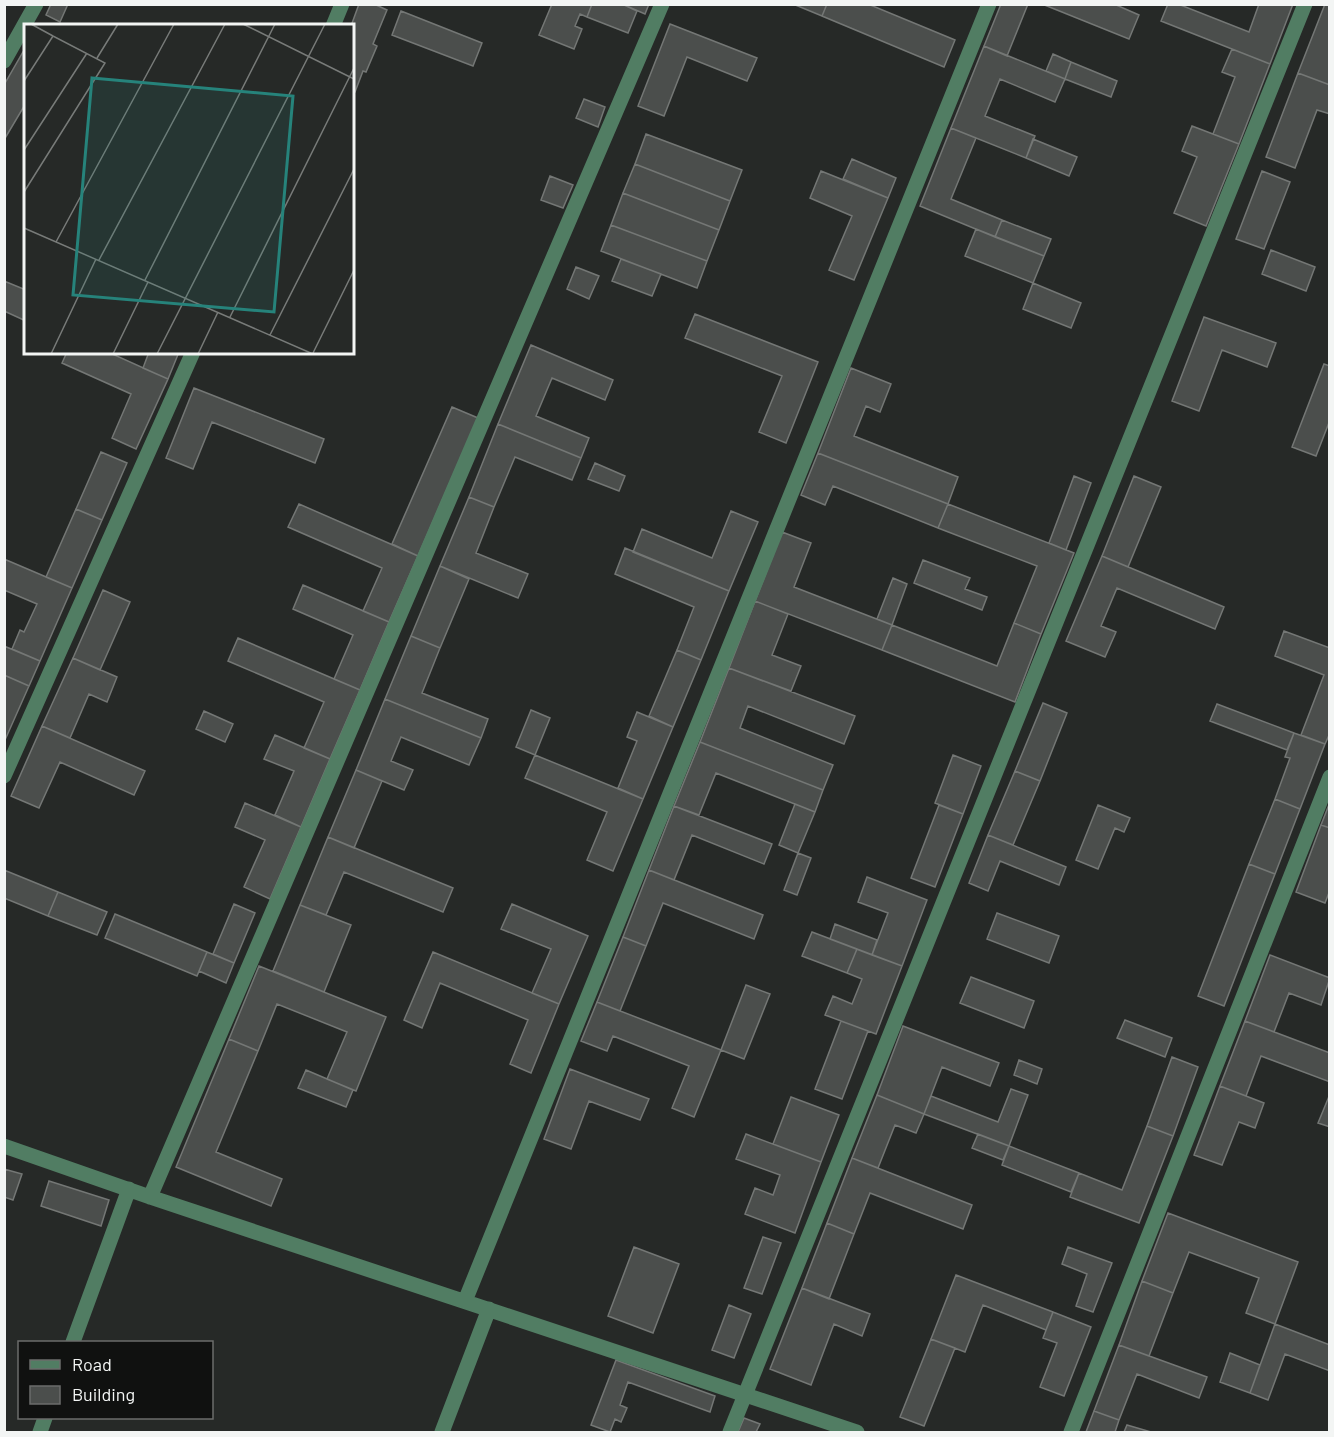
<svg xmlns="http://www.w3.org/2000/svg" width="1334" height="1437" font-family="Barlow,sans-serif">
	<style>
		.building { fill: #4b4e4c; stroke: #747775; stroke-width: 1.5 }
		.lines { fill: none; stroke-linecap: round; stroke-linejoin: round }
		.minor { stroke: #517d63; stroke-width: 15 }
		.inset-road { fill: none; stroke: #787b79; stroke-width: 1.5 }
		.view { fill: #26837b; fill-opacity: 0.15; stroke: #26837b; stroke-width: 3 }
		.inset-edge { fill: none; stroke: #f3f5f4; stroke-width: 3 }
	</style>
	<rect width="100%" height="100%" fill="#262927"/>
	<path class="building" d="M51,4H68L60,22L46,15Z
		M359,4H374L387,10L373,44L377,46L366,72L363,71L355,92H352V26H351Z
		M552,4H592L587,17L580,14L575,26L582,29L574,49L539,35Z
		M592,4H622L637,11L628,33L587,17Z
		M622,4H649L645,14Z
		M793,4H827L822,16Z
		M827,4H868L955,40L944,67L822,16Z
		M1001,4H1028L1007,56L984,46Z
		M1042,4H1114L1139,15L1129,39Z
		M1168,4H1178L1249,32L1259,4H1293L1270,64L1161,21Z
		M1325,4H1330V85L1298,73Z
		M401,11L482,43L473,66L392,35Z
		M670,24L757,58L747,81L687,57L664,116L638,106Z
		M984,46L1065,79L1055,102L1000,79L985,116L1035,136L1026,158L951,128Z
		M1232,49L1270,64L1239,144L1213,134L1235,77L1222,72Z
		M23,52L26,53V103L4,140V85Z
		M1053,54L1071,62L1065,79L1046,71Z
		M1071,62L1117,81L1111,97L1065,79Z
		M1298,73L1330,85V114L1317,110L1295,168L1266,157Z
		M584,99L605,107L598,127L576,118Z
		M1192,126L1239,144L1206,226L1174,213L1197,157L1182,151Z
		M951,128L976,138L951,199L1002,220L995,237L920,206Z
		M646,134L742,170L730,201L635,164Z
		M1033,139L1077,157L1069,176L1026,158Z
		M852,159L896,178L888,198L843,179Z
		M635,164L730,201L719,230L623,193Z
		M821,171L888,198L854,280L829,270L852,216L810,198Z
		M1262,171L1290,182L1264,249L1236,239Z
		M550,176L573,185L563,208L541,200Z
		M623,193L719,230L707,261L611,225Z
		M1002,220L1051,239L1044,256L995,237Z
		M611,225L707,261L697,288L601,251Z
		M976,229L1044,256L1033,283L965,256Z
		M1271,250L1315,267L1306,291L1262,274Z
		M621,259L661,274L652,296L612,281Z
		M576,267L599,276L589,299L567,289Z
		M4,281L26,290V321L4,311Z
		M1033,283L1081,303L1071,328L1023,309Z
		M695,314L818,362L786,443L759,432L782,376L685,338Z
		M1204,317L1276,343L1267,367L1222,350L1199,411L1172,401Z
		M531,345L613,380L605,400L552,378L536,416L589,438L581,458L498,424Z
		M67,352H108L168,379L136,449L112,438L131,394L62,363Z
		M149,352H179L168,379L143,368Z
		M1324,364L1330,366V420L1316,456L1292,447Z
		M851,368L891,384L880,412L866,406L854,436L958,477L948,504L818,453Z
		M194,388L324,439L315,463L212,422L193,469L166,458Z
		M452,407L478,418L418,556L392,544Z
		M498,424L581,458L572,480L515,457L494,507L469,497Z
		M101,452L127,463L102,520L76,509Z
		M818,453L948,504L938,528L833,486L825,505L801,495Z
		M595,463L625,476L619,491L588,479Z
		M1074,476L1091,483L1066,550L1049,543Z
		M1134,476L1161,487L1128,567L1102,556Z
		M469,497L494,507L476,553L528,574L518,598L440,566Z
		M299,504L418,556L389,622L363,611L382,568L288,527Z
		M948,504L1074,553L1041,634L1014,623L1037,566L938,528Z
		M76,509L102,520L72,588L46,577Z
		M731,511L758,522L729,591L633,552L642,529L712,558Z
		M782,532L811,543L794,587L892,625L882,650L755,601Z
		M625,548L729,591L701,660L677,650L694,607L615,574Z
		M1102,556L1224,607L1215,629L1117,588L1101,626L1116,632L1105,657L1066,641Z
		M4,559L72,588L40,661L12,649L20,630L24,632L37,604L4,590Z
		M923,560L970,578L965,589L987,597L982,610L914,583Z
		M440,566L469,579L440,648L411,636Z
		M893,578L907,584L892,625L877,619Z
		M303,585L389,622L360,690L334,679L353,635L293,609Z
		M103,590L130,602L100,670L73,658Z
		M755,601L788,614L772,655L801,666L791,691L729,668Z
		M1014,623L1041,634L1015,702L882,650L892,625L997,666Z
		M1284,631L1330,648V733L1325,744L1301,735L1324,675L1275,656Z
		M411,636L440,648L422,693L488,719L481,738L385,699Z
		M238,638L360,690L330,759L304,748L324,702L228,661Z
		M4,646L40,661L29,686L4,675Z
		M677,650L701,660L673,727L649,716Z
		M73,658L117,677L107,702L89,694L70,738L42,726Z
		M729,668L855,716L844,744L748,706L740,728L833,765L823,790L700,742Z
		M4,675L29,686L5,740L4,739Z
		M385,699L481,738L469,765L401,737L391,761L413,770L404,790L356,770Z
		M1043,703L1067,713L1040,781L1015,771Z
		M1217,704L1294,733L1287,750L1210,721Z
		M531,710L550,718L535,755L516,747Z
		M204,711L233,724L225,742L196,729Z
		M637,712L673,727L643,799L618,788L637,741L627,737Z
		M42,726L145,771L134,795L60,762L39,808L11,796Z
		M1294,733L1325,744L1300,809L1275,799L1290,758L1285,757Z
		M275,735L330,759L301,827L275,815L294,771L264,759Z
		M700,742L823,790L815,812L716,773L699,815L674,806Z
		M535,755L643,799L613,871L587,860L607,812L525,778Z
		M953,755L981,766L963,814L935,803Z
		M356,770L382,781L354,848L328,837Z
		M1015,771L1040,781L1013,845L988,835Z
		M1275,799L1300,809L1275,874L1249,864Z
		M1330,802V828L1321,825Z
		M245,803L301,827L270,899L244,887L265,840L235,827Z
		M795,804L815,812L798,853L779,845Z
		M939,805L963,814L935,887L911,878Z
		M1098,805L1130,818L1124,832L1115,828L1098,869L1076,860Z
		M674,806L772,844L764,864L692,835L674,880L649,870Z
		M1321,825L1330,828V890L1325,903L1296,892Z
		M988,835L1066,867L1059,885L1000,861L988,891L969,883Z
		M328,837L453,888L443,912L344,872L326,915L300,905Z
		M798,853L811,858L797,895L784,890Z
		M1249,864L1275,874L1224,1006L1198,996Z
		M4,870L58,892L48,916L4,898Z
		M649,870L763,915L754,939L663,903L646,946L623,937Z
		M867,877L927,900L902,966L872,955L888,913L858,902Z
		M58,892L107,912L97,935L48,916Z
		M234,904L255,913L234,963L213,954Z
		M512,904L588,936L559,1004L532,993L551,949L501,929Z
		M300,905L351,925L324,992L273,971Z
		M997,913L1059,936L1049,963L987,939Z
		M115,914L207,952L197,976L105,938Z
		M835,924L877,940L872,955L830,939Z
		M812,932L857,949L847,973L802,956Z
		M623,937L646,946L620,1011L597,1002Z
		M857,949L902,966L876,1034L825,1015L833,996L852,1004L862,979L847,973Z
		M207,952L234,963L226,983L199,971Z
		M433,952L559,1004L531,1073L510,1064L528,1020L440,983L422,1028L404,1020Z
		M1270,955L1330,978L1321,1005L1289,993L1274,1032L1245,1021Z
		M259,966L386,1017L356,1091L327,1079L347,1032L277,1004L258,1051L229,1039Z
		M971,977L1034,1001L1024,1028L960,1003Z
		M746,985L770,994L744,1059L721,1050Z
		M597,1002L721,1050L694,1117L672,1108L689,1066L613,1036L607,1051L581,1041Z
		M1125,1020L1172,1038L1165,1057L1117,1038Z
		M841,1021L868,1031L842,1099L815,1089Z
		M1245,1021L1330,1053V1082L1261,1056L1246,1096L1220,1086Z
		M903,1026L999,1063L990,1086L942,1067L924,1114L877,1095Z
		M229,1039L258,1051L216,1152L282,1179L271,1206L176,1167Z
		M1172,1057L1198,1067L1173,1136L1147,1126Z
		M1019,1060L1042,1069L1037,1084L1014,1075Z
		M570,1069L649,1099L640,1120L589,1101L571,1149L544,1139Z
		M306,1070L353,1090L346,1107L298,1088Z
		M1220,1086L1264,1103L1255,1128L1239,1122L1222,1165L1194,1155Z
		M1011,1089L1028,1095L1009,1146L924,1114L931,1096L998,1122Z
		M1330,1094V1127L1318,1123Z
		M877,1095L924,1114L916,1133L895,1125L878,1168L852,1158Z
		M791,1097L839,1115L821,1162L773,1144Z
		M1147,1126L1173,1136L1139,1223L1070,1197L1079,1173L1122,1190Z
		M746,1134L821,1162L795,1233L745,1214L755,1188L773,1195L780,1175L736,1159Z
		M978,1134L1009,1146L1003,1160L972,1148Z
		M1009,1146L1079,1173L1071,1192L1002,1165Z
		M852,1158L972,1205L963,1229L870,1193L854,1234L827,1223Z
		M4,1169L22,1174L13,1200L4,1197Z
		M49,1181L109,1200L101,1226L41,1206Z
		M1168,1213L1298,1262L1275,1324L1246,1313L1259,1278L1189,1252L1173,1293L1142,1281Z
		M827,1223L854,1234L829,1299L802,1288Z
		M763,1237L781,1243L762,1294L744,1288Z
		M634,1247L679,1264L653,1333L608,1316Z
		M1068,1247L1112,1263L1093,1312L1076,1306L1087,1274L1062,1264Z
		M956,1275L1053,1312L1046,1330L983,1305L965,1352L931,1339Z
		M1142,1281L1173,1293L1149,1356L1119,1345Z
		M802,1288L870,1314L862,1336L834,1324L811,1385L770,1369Z
		M729,1305L751,1314L734,1358L712,1350Z
		M1053,1312L1091,1327L1064,1396L1040,1387L1057,1343L1043,1338Z
		M1275,1324L1330,1345V1371L1285,1354L1268,1400L1250,1393Z
		M931,1339L955,1348L924,1426L900,1417Z
		M1119,1345L1207,1377L1199,1398L1137,1374L1119,1420L1094,1411Z
		M1230,1353L1260,1365L1250,1393L1220,1382Z
		M616,1360L715,1396L710,1412L628,1382L620,1405L627,1408L621,1422L615,1419L610,1432L591,1425Z
		M1094,1411L1119,1420L1115,1432H1086Z
		M744,1418L760,1424L756,1432H738Z
		M1127,1425L1151,1432H1124Z"/>
	<g class="lines">
		<path class="minor" d="M333,26L342,4
			M4,61L36,4
			M4,776L193,352
			M4,1146L150,1197L857,1432
			M150,1197L662,4
			M465,1301L989,4
			M73,1342L129,1189
			M40,1432L45,1418
			M442,1432L489,1309
			M730,1432L1305,4
			M1071,1432L1330,777"/>
	</g>
	<g transform="translate(24 24)">
		<rect width="330" height="330" fill="#262927"/>
		<path class="inset-road" d="M7,0L29,12M219,0L330,55M73,34L94,0M0,57L29,12L81,39L0,168M0,126L63,29M0,204L289,330M32,218L150,0M75,236L201,0M121,256L251,0M206,293L330,44M246,311L330,145M289,329L330,246M27,330L72,235M89,330L124,258M133,330L301,0M174,330L194,288"/>
		<path class="view" d="M68,54L269,72L250,288L49,271Z"/>
		<rect width="330" height="330" class="inset-edge"/>
	</g>
	<rect width="1334" height="1437" fill="none" stroke="#f3f5f4" stroke-width="12"/>
	<rect x="18" y="1341" width="195" height="78" fill="#101110" stroke="#6b6c6b" stroke-width="1.5"/>
	<rect x="30" y="1360" width="30" height="9" fill="#517d63" stroke="#6b6c6b" stroke-width="1.5"/>
	<text x="72" y="1371" font-size="18" fill="#f3f5f4">Road</text>
	<rect x="30" y="1386" width="30" height="18" fill="#4b4e4c" stroke="#6b6c6b" stroke-width="1.5"/>
	<text x="72" y="1401" font-size="18" fill="#f3f5f4">Building</text>
</svg>
